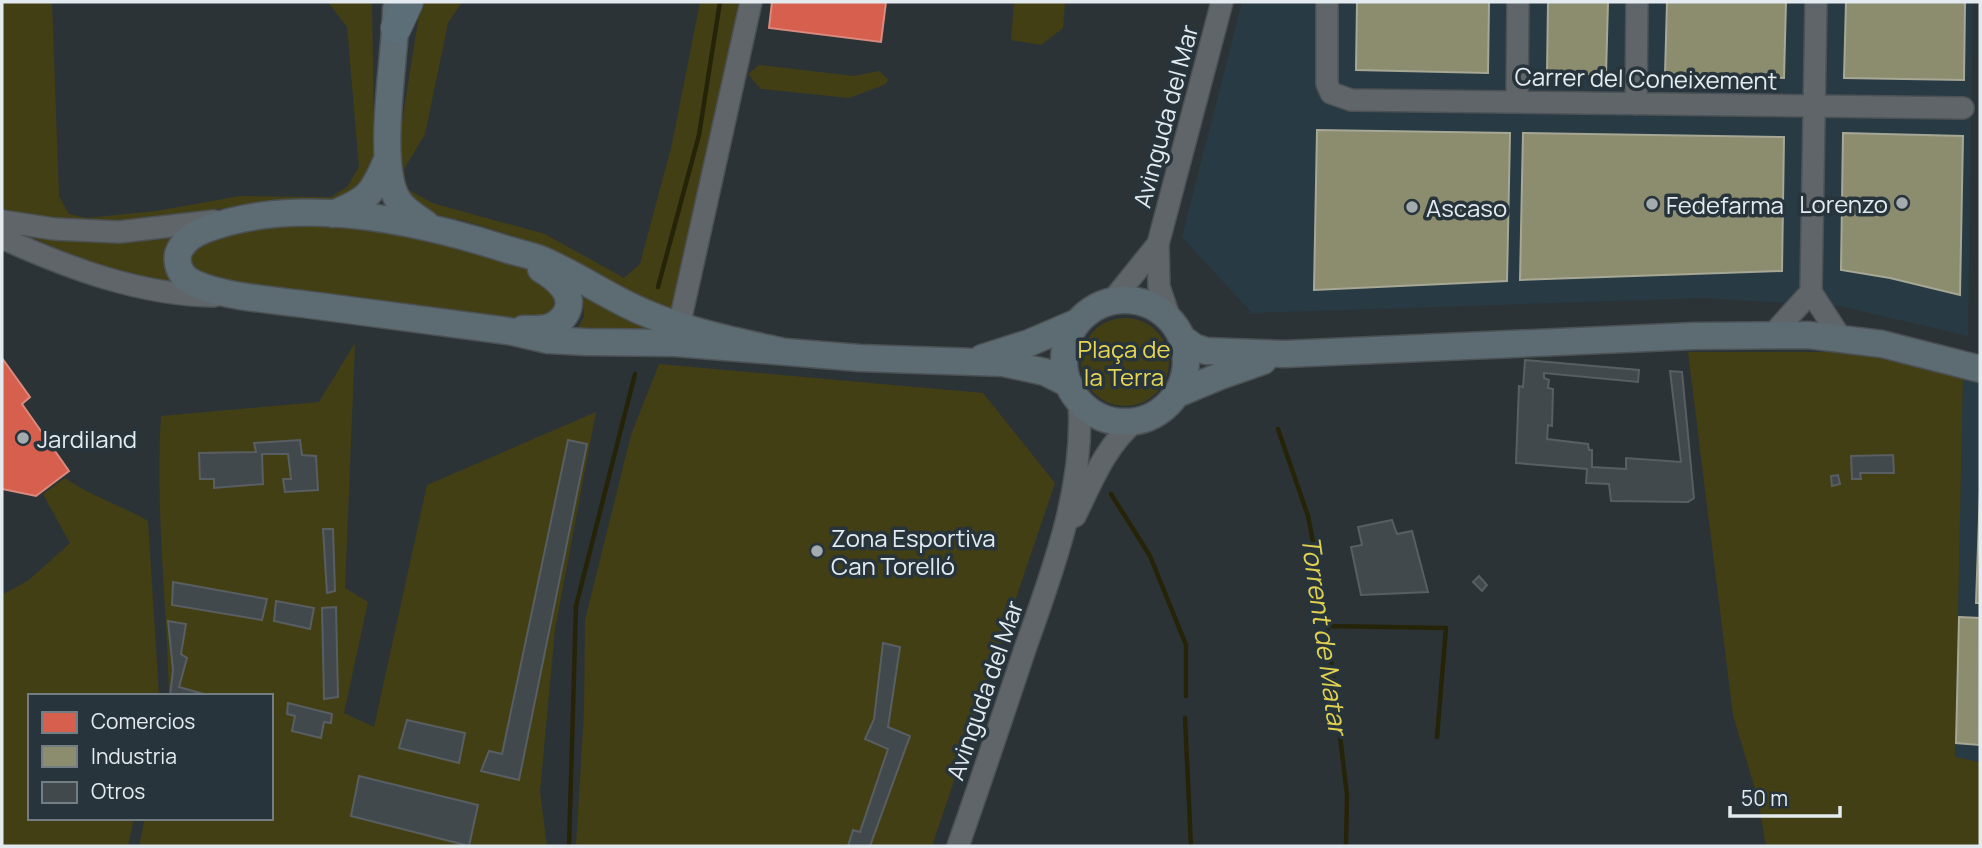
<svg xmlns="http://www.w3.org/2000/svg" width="1982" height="848" font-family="Manrope,sans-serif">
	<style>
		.built { fill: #283a44 }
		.green { fill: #433f14 }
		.shops { fill: #d6604d; stroke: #da8a7e; stroke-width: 2 }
		.industry { fill: #8c8c6e; stroke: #a6a895; stroke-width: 2 }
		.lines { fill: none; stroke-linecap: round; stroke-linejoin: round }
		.stream { stroke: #262408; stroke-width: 4.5 }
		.building { fill: #42494d; stroke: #585e61; stroke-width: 2 }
		.minor-casing { stroke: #4b5154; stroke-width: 24 }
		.major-casing { stroke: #4b5154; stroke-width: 29 }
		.highway-casing { stroke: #4b5154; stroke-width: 32 }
		.minor { stroke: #606569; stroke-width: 21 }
		.major { stroke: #5d6b72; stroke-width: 26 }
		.highway { stroke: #5c6f78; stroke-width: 30 }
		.poi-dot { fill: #a3abaf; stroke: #27343c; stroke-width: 2.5 }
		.labels { text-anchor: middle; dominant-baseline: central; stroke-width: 7; stroke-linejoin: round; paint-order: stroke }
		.street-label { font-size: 24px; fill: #e3ebf0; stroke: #27343c }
		.poi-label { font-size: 24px; fill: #e3ebf0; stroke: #27343c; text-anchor: start }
		.park-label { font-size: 24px; fill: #e6d654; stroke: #27343c }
		.water-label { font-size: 26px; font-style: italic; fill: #e1d14e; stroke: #27343c }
	</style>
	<rect width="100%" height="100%" fill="#2c3337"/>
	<path class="built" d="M1242,2H1973L1968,336L1840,306L1703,298L1252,313L1182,237Z
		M1963,375L1980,380V762L1955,757Z"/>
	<path class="green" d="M2,2H52L59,196L69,214L86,218L156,211L240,196L331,197L347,187L359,167L347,27L328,2H372L374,138L373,160L362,187L333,200L256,203L123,224L34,217L2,209Z
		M421,2H462L448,23L425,134L404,169L407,189L432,203L545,234L624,278L640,264L672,144L700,2H741L677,305L667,311L514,236L462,220L435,215L402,195L396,160Z
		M1014,2H1065L1063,28L1041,45L1011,40Z
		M759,65L854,76L879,71L888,79L886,84L849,98L761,89L748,74Z
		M325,224L409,234L463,246L524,268L543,279L556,297C553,318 538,317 520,321L216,280L192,269L187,258C207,222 287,227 325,224Z
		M21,232L177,234C164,250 162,262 171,281C117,273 69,255 21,232Z
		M582,289L668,332L577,329L584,317Z
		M1081 362a44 44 0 1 1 88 0a44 44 0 1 1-88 0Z
		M355,343L345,588L368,602L344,713L374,727L427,485L596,412L555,629L540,792L547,846H139L145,818H271V696H169C167,603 155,509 161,416L319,402Z
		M1688,352H1852L1963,375L1955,757L1980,762V846H1766L1758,799L1733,715Z
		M659,364L983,393L1055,483L932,846H576L584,713L585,620L631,435Z
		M65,478C90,496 121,505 148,521L159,696H30V818H134L128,846H2V595L29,580L70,543L43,494Z"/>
	<path class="shops" d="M772,2H886L881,42L769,28Z
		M2,358L30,397L22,404L69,471L36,496L2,489Z"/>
	<path class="industry" d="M1357,2H1489L1488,73L1356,70Z
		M1548,2H1608L1606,75L1547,74Z
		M1667,2H1786L1784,78L1665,75Z
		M1846,2H1965L1964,80L1844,78Z
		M1317,130L1510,133L1507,281L1314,290Z
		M1523,133L1784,137L1782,271L1520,280Z
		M1843,133L1963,136L1960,295L1890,278L1841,270Z
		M1980,490V603H1976Z
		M1959,617L1980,618L1979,745L1956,743Z"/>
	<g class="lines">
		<path class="stream" d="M658,287L699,135L720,2
			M1278,429L1308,516L1323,593L1347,795L1346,846
			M1111,494L1150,556L1186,645V696
			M1327,626L1446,628L1437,737
			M1185,718L1191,846
			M569,846L576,606L635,374"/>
	</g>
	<path class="building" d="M1525,360L1639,370L1638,382L1544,373V378L1549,380L1548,388L1553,389L1552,426L1548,425L1547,439L1588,444L1589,450H1592V467L1626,469V458L1681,462L1670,371L1682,372L1694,498L1688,502L1611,501L1609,484L1586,483L1587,469L1516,463L1519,386L1523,387Z
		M300,440L302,455L316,456L318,490L285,492L283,479H291L288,454H262L263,484L214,488V479H200L199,453L256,452L254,443Z
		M568,440L587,444L519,780L481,771L489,751L502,754Z
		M1893,455L1894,473H1860L1861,479H1852L1851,456Z
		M1838,475L1840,484L1832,486L1831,476Z
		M1392,520L1397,534L1412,531L1428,592L1361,595L1351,547L1362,545L1358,527Z
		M323,529H333L335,591L327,593Z
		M1479,576L1487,585L1482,591L1473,582Z
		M173,582L267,599L262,620L172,605Z
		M276,601L314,608L310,629L274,621Z
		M336,607L338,697L324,699L322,608Z
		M168,621L186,624L181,654L187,658L179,687L211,696H170L173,670Z
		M883,643L900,647L888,727L910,736L870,846H848L853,830L860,832L888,749L865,739L874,719Z
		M288,703L332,714L331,723L324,722L321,738L292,731L295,716L287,714Z
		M407,720L465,733L459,763L399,748Z
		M359,776L478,805L469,846L351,816Z"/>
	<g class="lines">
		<g class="minor-casing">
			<path id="minor" d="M1327,2V84L1331,93L1351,100L1963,108
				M1816,2L1811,292L1840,337
				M1517,102L1518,2
				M1636,104L1637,2
				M2,221L54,229L119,232L214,221
				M2,238C68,268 140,295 214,296
				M1112,301L1158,244
				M1170,319L1159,287L1158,244L1222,2
				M679,326L751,2
				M1773,334L1811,292
				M1075,516C1091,484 1106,444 1136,421
				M958,846C981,781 1003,715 1025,649C1053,570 1085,486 1079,401"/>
		</g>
		<g class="major-casing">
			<path id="major" d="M396,9C396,55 375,164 398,200C404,210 416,217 426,224
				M333,214C367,200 372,195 386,162
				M1064 361a61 61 0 1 1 122 0a61 61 0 1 1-122 0Z
				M523,329C531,329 539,329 546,328C554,326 561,321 565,315C578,295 556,278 541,269
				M1182,338L1194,347L1206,351L1285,354L1693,336L1808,335L1882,344L1980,369
				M780,351C735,341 690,332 648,314C610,299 577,274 540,259C530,255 519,253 509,250C419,221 296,194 204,230C193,234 182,242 178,254C176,265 181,276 190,281C215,296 273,300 303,304C371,313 439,322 508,331L548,340L586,342L675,343L860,358L1003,363L1045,372L1069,384
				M982,358L1029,343L1078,322
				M1177,394L1220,376L1263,361"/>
		</g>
		<g class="highway-casing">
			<path id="highway" d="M396,28L408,2"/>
		</g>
		<use href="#minor" class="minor"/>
		<use href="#major" class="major"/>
		<use href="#highway" class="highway"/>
	</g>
	<g class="poi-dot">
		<circle cx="1902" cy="203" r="7"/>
		<circle cx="1652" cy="204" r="7"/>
		<circle cx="1412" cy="207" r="7"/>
		<circle cx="23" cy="438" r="7"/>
		<circle cx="817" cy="551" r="7"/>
	</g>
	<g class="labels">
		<g class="street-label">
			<text transform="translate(1646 78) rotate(1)">Carrer del Coneixement</text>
			<text transform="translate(1165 116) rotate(-75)">Avinguda del Mar</text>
			<text transform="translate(984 690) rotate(-71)">Avinguda del Mar</text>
		</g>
		<g class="poi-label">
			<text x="1888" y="203" text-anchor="end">Lorenzo</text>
			<text x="1666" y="204">Fedefarma</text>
			<text x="1426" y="207">Ascaso</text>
			<text x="37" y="438">Jardiland</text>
			<text x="831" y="537">Zona Esportiva<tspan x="831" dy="28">Can Torelló</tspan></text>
		</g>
		<g class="park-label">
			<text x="1124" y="348">Plaça de<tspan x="1124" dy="28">la Terra</tspan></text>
		</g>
		<g class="water-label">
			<text transform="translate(1325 635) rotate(82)">Torrent de Matar</text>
		</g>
	</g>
	<rect width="1982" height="848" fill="none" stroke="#e3ebf0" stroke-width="7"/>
	<rect x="28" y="694" width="245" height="126" fill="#27343c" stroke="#727d84" stroke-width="2"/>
	<rect x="42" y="712" width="35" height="21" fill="#d6604d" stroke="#727d84" stroke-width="2"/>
	<text x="91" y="729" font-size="21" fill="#e3ebf0">Comercios</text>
	<rect x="42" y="746" width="35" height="21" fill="#8c8c6e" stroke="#727d84" stroke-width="2"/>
	<text x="91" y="764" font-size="21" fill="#e3ebf0">Industria</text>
	<rect x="42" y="782" width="35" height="21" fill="#42494d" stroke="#727d84" stroke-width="2"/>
	<text x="91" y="799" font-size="21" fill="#e3ebf0">Otros</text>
	<path d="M1730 806v10h110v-10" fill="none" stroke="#e3ebf0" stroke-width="3.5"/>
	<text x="1741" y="806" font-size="21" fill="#e3ebf0" stroke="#27343c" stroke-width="5" paint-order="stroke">50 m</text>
</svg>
